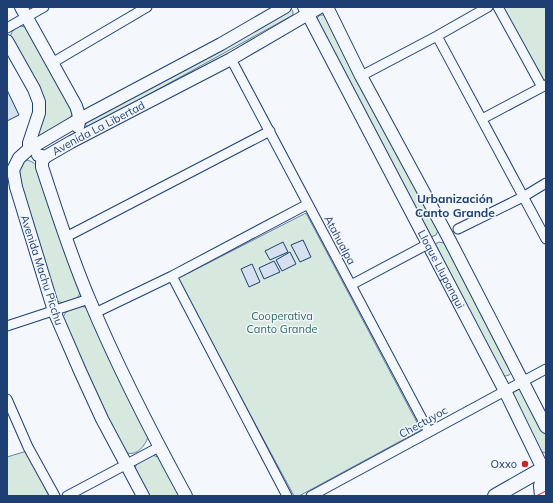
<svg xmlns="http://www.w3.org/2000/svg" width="553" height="503" font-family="Mulish,sans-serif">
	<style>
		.green { fill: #d7e8df; stroke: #687fa3 }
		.building { fill: #d5e0f0; stroke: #1d3f73 }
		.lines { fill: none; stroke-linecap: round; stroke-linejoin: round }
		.street-casing { stroke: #1d3f73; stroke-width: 11 }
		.secondary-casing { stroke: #1d3f73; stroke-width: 14 }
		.primary-casing { stroke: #1d3f73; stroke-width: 16 }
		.street { stroke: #f4f7fb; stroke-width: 9 }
		.secondary { stroke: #f4f7fb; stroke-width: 12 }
		.primary { stroke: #f4f7fb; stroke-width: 14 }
		.power { stroke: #c62828; stroke-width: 1; stroke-dasharray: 14 3 2 3; stroke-linecap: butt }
		.poi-dot { fill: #c62828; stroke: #f4f7fb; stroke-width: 1.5 }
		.labels { text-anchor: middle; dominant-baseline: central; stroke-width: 3; stroke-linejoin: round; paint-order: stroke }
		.street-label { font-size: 11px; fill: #1d3f73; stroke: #f4f7fb }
		.park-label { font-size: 11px; fill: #2c6c60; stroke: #f4f7fb }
		.poi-label { font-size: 11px; fill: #1d3f73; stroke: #f4f7fb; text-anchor: end }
		.neighbourhood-label { font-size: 12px; font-weight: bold; fill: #1d3f73; stroke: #f4f7fb }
	</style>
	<rect width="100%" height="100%" fill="#f4f7fb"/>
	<path class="green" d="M500,7H546V79L541,82Z
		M291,8L293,12V15L88,128L84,122L289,9Z
		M320,15H323L327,16L438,231L436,235L431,237L427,234L316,19Z
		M20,26L25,27L28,29L72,107L73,113L67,122L38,137L37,135C43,121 48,113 44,97L10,37C12,31 14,28 20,26Z
		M27,160C34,162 36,164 39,171L80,293L77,299C68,302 62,306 54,298L20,187L19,165L23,162Z
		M306,213L421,430L299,496H294L177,279Z
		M439,242L444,243L513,370C511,375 508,376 503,376L435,244Z
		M79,306L85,307L91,311L149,435C146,444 137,458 125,452C123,451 122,449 120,447L62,321C65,310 69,309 79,306Z
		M519,388L522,390L546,434V453L542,452L539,450L511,395L513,392Z
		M27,451L49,496H7V457Z
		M153,455L162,459L182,496H148L134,472L137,462Z"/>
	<path class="building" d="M7,90L19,115L7,121Z
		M303,240L311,257L300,262L291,245Z
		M283,242L288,252L270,260L265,251Z
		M290,252L296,264L282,271L276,260Z
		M274,261L280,272L264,279L259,268Z
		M252,264L260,282L249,287L241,269Z"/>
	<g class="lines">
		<g class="street-casing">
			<path id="street" d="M498,7L542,87
				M7,28L44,7
				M437,36L546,239
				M231,59L429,432
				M52,63L147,7
				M361,76L437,36L488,7
				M482,119L546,85
				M458,229L523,197L546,183
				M66,237L270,131
				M172,276L287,496
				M351,285L428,244
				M95,313L172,276L308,204
				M7,326L89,299
				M7,399L28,447L55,496
				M67,496L159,447
				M311,496L505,391L546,369"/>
		</g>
		<g class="secondary-casing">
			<g id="secondary">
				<path d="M21,7L76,106C79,114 80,119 78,127"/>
				<path id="s1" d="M304,7L505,391L543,469L540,486L541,496"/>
				<path d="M327,7L361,76L447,235L546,427"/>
				<path d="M7,41L34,89L39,102V113L29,143V149"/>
				<path id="s2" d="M38,155L45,157L71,142L231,59L320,7"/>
				<path d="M45,157L42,162V167C57,212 71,257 90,301C118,368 151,432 186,496"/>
				<path d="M143,496L102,419L80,371L54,311L16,187L13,170L19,158L29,149L80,119L221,44L285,7"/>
			</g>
		</g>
		<g class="primary-casing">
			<path id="primary" d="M495,496L546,467"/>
		</g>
		<use href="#street" class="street"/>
		<use href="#secondary" class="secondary"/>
		<use href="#primary" class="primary"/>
		<path class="power" d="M536,496L546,491"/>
	</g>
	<circle class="poi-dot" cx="525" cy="464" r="4"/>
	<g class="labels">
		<g class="street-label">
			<text stroke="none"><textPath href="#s2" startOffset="68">Avenida La Libertad</textPath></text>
			<text transform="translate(340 240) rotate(62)">Atahualpa</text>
			<text stroke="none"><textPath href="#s1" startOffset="296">Lloque Llupanqui</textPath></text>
			<text transform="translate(42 270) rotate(72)">Avenida Machu Picchu</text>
			<text transform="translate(423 422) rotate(-29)">Chectuyoc</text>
		</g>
		<g class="park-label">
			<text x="282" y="316">Cooperativa<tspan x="282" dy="13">Canto Grande</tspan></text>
		</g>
		<g class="poi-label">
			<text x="517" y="464">Oxxo</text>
		</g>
		<g class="neighbourhood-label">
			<text x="455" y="198">Urbanización<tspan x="455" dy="14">Canto Grande</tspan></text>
		</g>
	</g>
	<rect width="553" height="503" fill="none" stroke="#1d3f73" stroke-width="16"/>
</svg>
